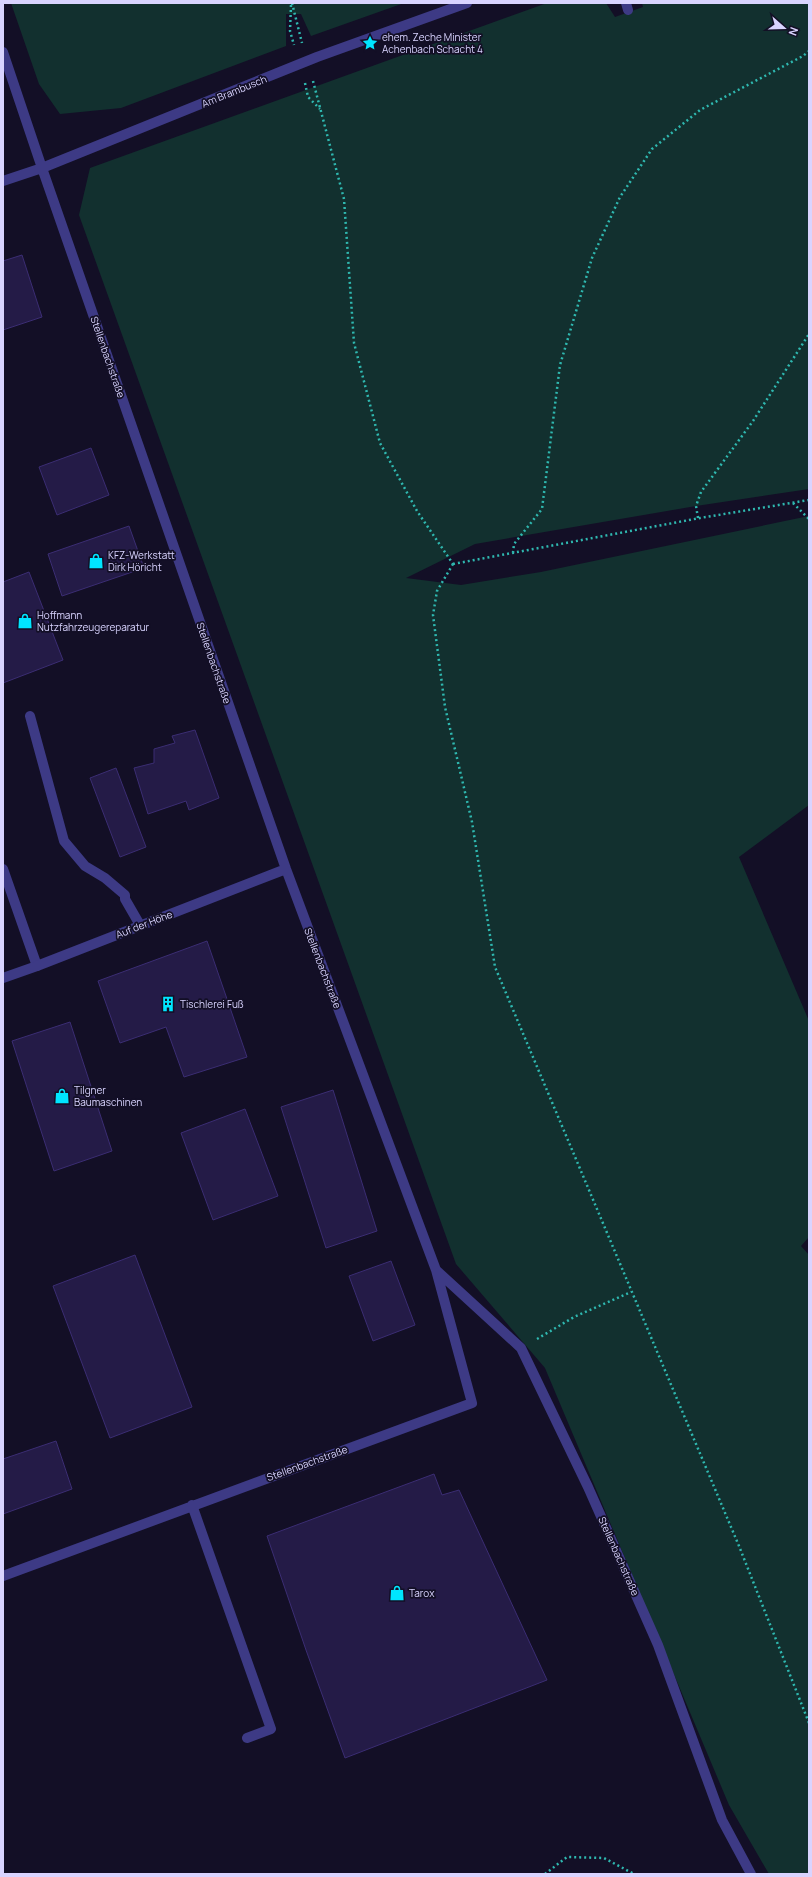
<svg xmlns="http://www.w3.org/2000/svg" width="812" height="1877" font-family="Manrope,sans-serif">
	<style>
		.green { fill: #12302f }
		.building { fill: #241b47; stroke: #3b2d73 }
		.lines { fill: none; stroke-linecap: round; stroke-linejoin: round }
		.path { stroke: #2fb8b0; stroke-width: 2.5; stroke-dasharray: 2 3; stroke-linecap: butt }
		.service { stroke: #3d3a85; stroke-width: 10 }
		.minor { stroke: #3d3a85; stroke-width: 10 }
		.labels { text-anchor: middle; dominant-baseline: central; stroke-width: 3.5; stroke-linejoin: round; paint-order: stroke }
		.poi-label { font-size: 10px; fill: #d9d4ff; stroke: #130f26; text-anchor: start }
		.street-label { font-size: 10px; fill: #d9d4ff; stroke: #130f26 }
	</style>
	<rect width="100%" height="100%" fill="#130f26"/>
	<path class="green" d="M11,3H404L311,36L301,14H286V46L121,108L60,114L39,84Z
		M547,3H606L615,17L643,7L642,3H809V489L696,506L475,544L406,578L461,585L541,572L809,516V805L739,857L809,1021V1237L801,1246L809,1255V1874H769L729,1805L545,1368L456,1264L79,215L90,168Z"/>
	<path class="building" d="M22,255L42,317L3,330V261Z
		M91,448L109,495L57,515L39,467Z
		M129,526L144,568L62,596L48,554Z
		M29,572L63,660L3,683V582Z
		M195,730L219,798L189,810L186,801L148,814L134,768L154,763V749L175,743L172,736Z
		M116,768L146,847L120,857L90,778Z
		M207,941L247,1057L184,1077L166,1027L120,1043L98,981Z
		M70,1022L112,1151L54,1171L12,1041Z
		M333,1090L377,1231L326,1248L281,1107Z
		M245,1109L278,1196L213,1220L181,1133Z
		M135,1255L192,1407L110,1438L53,1286Z
		M391,1261L415,1325L373,1341L349,1276Z
		M56,1441L72,1489L3,1514V1459Z
		M434,1474L442,1495L459,1490L547,1680L345,1758L306,1650L267,1536Z"/>
	<g class="lines">
		<path class="path" d="M292,3L302,43
			M291,5L290,31L294,45
			M313,81L344,199L354,343L380,443L417,511L453,564
			M305,83L308,97L320,109
			M793,503L809,519
			M698,518L696,506L701,492L753,421L809,334
			M513,553L514,544L542,509L560,365L592,258L620,197L652,149L700,110L803,56L809,51
			M453,564L437,591L433,615L445,707L472,822L495,967L739,1546L809,1723
			M453,564L700,518L809,500
			M537,1339L574,1317L631,1292
			M545,1874L567,1857L604,1858L634,1874"/>
		<path class="service" d="M30,716L64,841L85,866L105,878L125,895V899L140,925
			M3,869L37,966"/>
		<path class="minor" d="M626,3L628,10
			M3,52L42,168L286,869L436,1270L472,1403L3,1576
			M3,181L42,168L317,57L467,3
			M3,978L37,966L286,869
			M436,1270L521,1348L588,1487L658,1645L722,1820L751,1874
			M192,1505L271,1729L247,1738"/>
	</g>
	<defs>
		<g id="sight-bare" transform="scale(1.2)"><path d="M0-6L1.8-2.2L6-1.7L2.9 1.2L3.7 5.4L0 3.3L-3.7 5.4L-2.9 1.2L-6-1.7L-1.8-2.2Z" fill="#00e5ff" stroke="#130f26" stroke-width="2.5" paint-order="stroke"/></g>
		<g id="shop-bare" transform="scale(1.2)"><path d="M-5-2.5h2.3a2.7 3.5 0 0 1 5.4 0H5L5.5 6h-11ZM-1.5-2.5h3a1.5 2.3 0 0 0-3 0Z" fill="#00e5ff" stroke="#130f26" stroke-width="2.5" paint-order="stroke"/></g>
		<g id="building-bare" transform="scale(1.2)"><path d="M-4-6H4V6H1V3H-1V6H-4ZM-2.5-4.3h1.7v1.8h-1.7ZM.8-4.3h1.7v1.8H.8ZM-2.5-1h1.7V.8h-1.7ZM.8-1h1.7V.8H.8Z" fill="#00e5ff" stroke="#130f26" stroke-width="2.5" paint-order="stroke"/></g>
	</defs>
	<g fill-rule="evenodd">
		<use href="#sight-bare" x="370" y="43"/>
		<use href="#shop-bare" x="96" y="561"/>
		<use href="#shop-bare" x="25" y="621"/>
		<use href="#building-bare" x="168" y="1004"/>
		<use href="#shop-bare" x="62" y="1096"/>
		<use href="#shop-bare" x="397" y="1593"/>
	</g>
	<g class="labels">
		<g class="poi-label">
			<text x="382" y="37">ehem. Zeche Minister<tspan x="382" dy="12">Achenbach Schacht 4</tspan></text>
			<text x="108" y="555">KFZ-Werkstatt<tspan x="108" dy="12">Dirk Höricht</tspan></text>
			<text x="37" y="615">Hoffmann<tspan x="37" dy="12">Nutzfahrzeugereparatur</tspan></text>
			<text x="180" y="1004">Tischlerei Fuß</text>
			<text x="74" y="1090">Tilgner<tspan x="74" dy="12">Baumaschinen</tspan></text>
			<text x="409" y="1593">Tarox</text>
		</g>
		<g class="street-label">
			<text transform="translate(234 91) rotate(-22)">Am Brambusch</text>
			<text transform="translate(108 357) rotate(71)">Stellenbachstraße</text>
			<text transform="translate(214 663) rotate(71)">Stellenbachstraße</text>
			<text transform="translate(144 924) rotate(-21)">Auf der Höhe</text>
			<text transform="translate(323 968) rotate(69)">Stellenbachstraße</text>
			<text transform="translate(307 1463) rotate(-20)">Stellenbachstraße</text>
			<text transform="translate(619 1556) rotate(66)">Stellenbachstraße</text>
		</g>
	</g>
	<rect width="812" height="1877" fill="none" stroke="#d9d4ff" stroke-width="8"/>
	<g transform="translate(784 28) rotate(110)" stroke="#130f26" stroke-width="3" paint-order="stroke">
	<path d="M0-3L7 15L0 10L-7 15Z" fill="#d9d4ff"/>
	<text y="-6" font-size="11" font-weight="bold" text-anchor="middle" fill="#d9d4ff">N</text>
	</g>
</svg>
